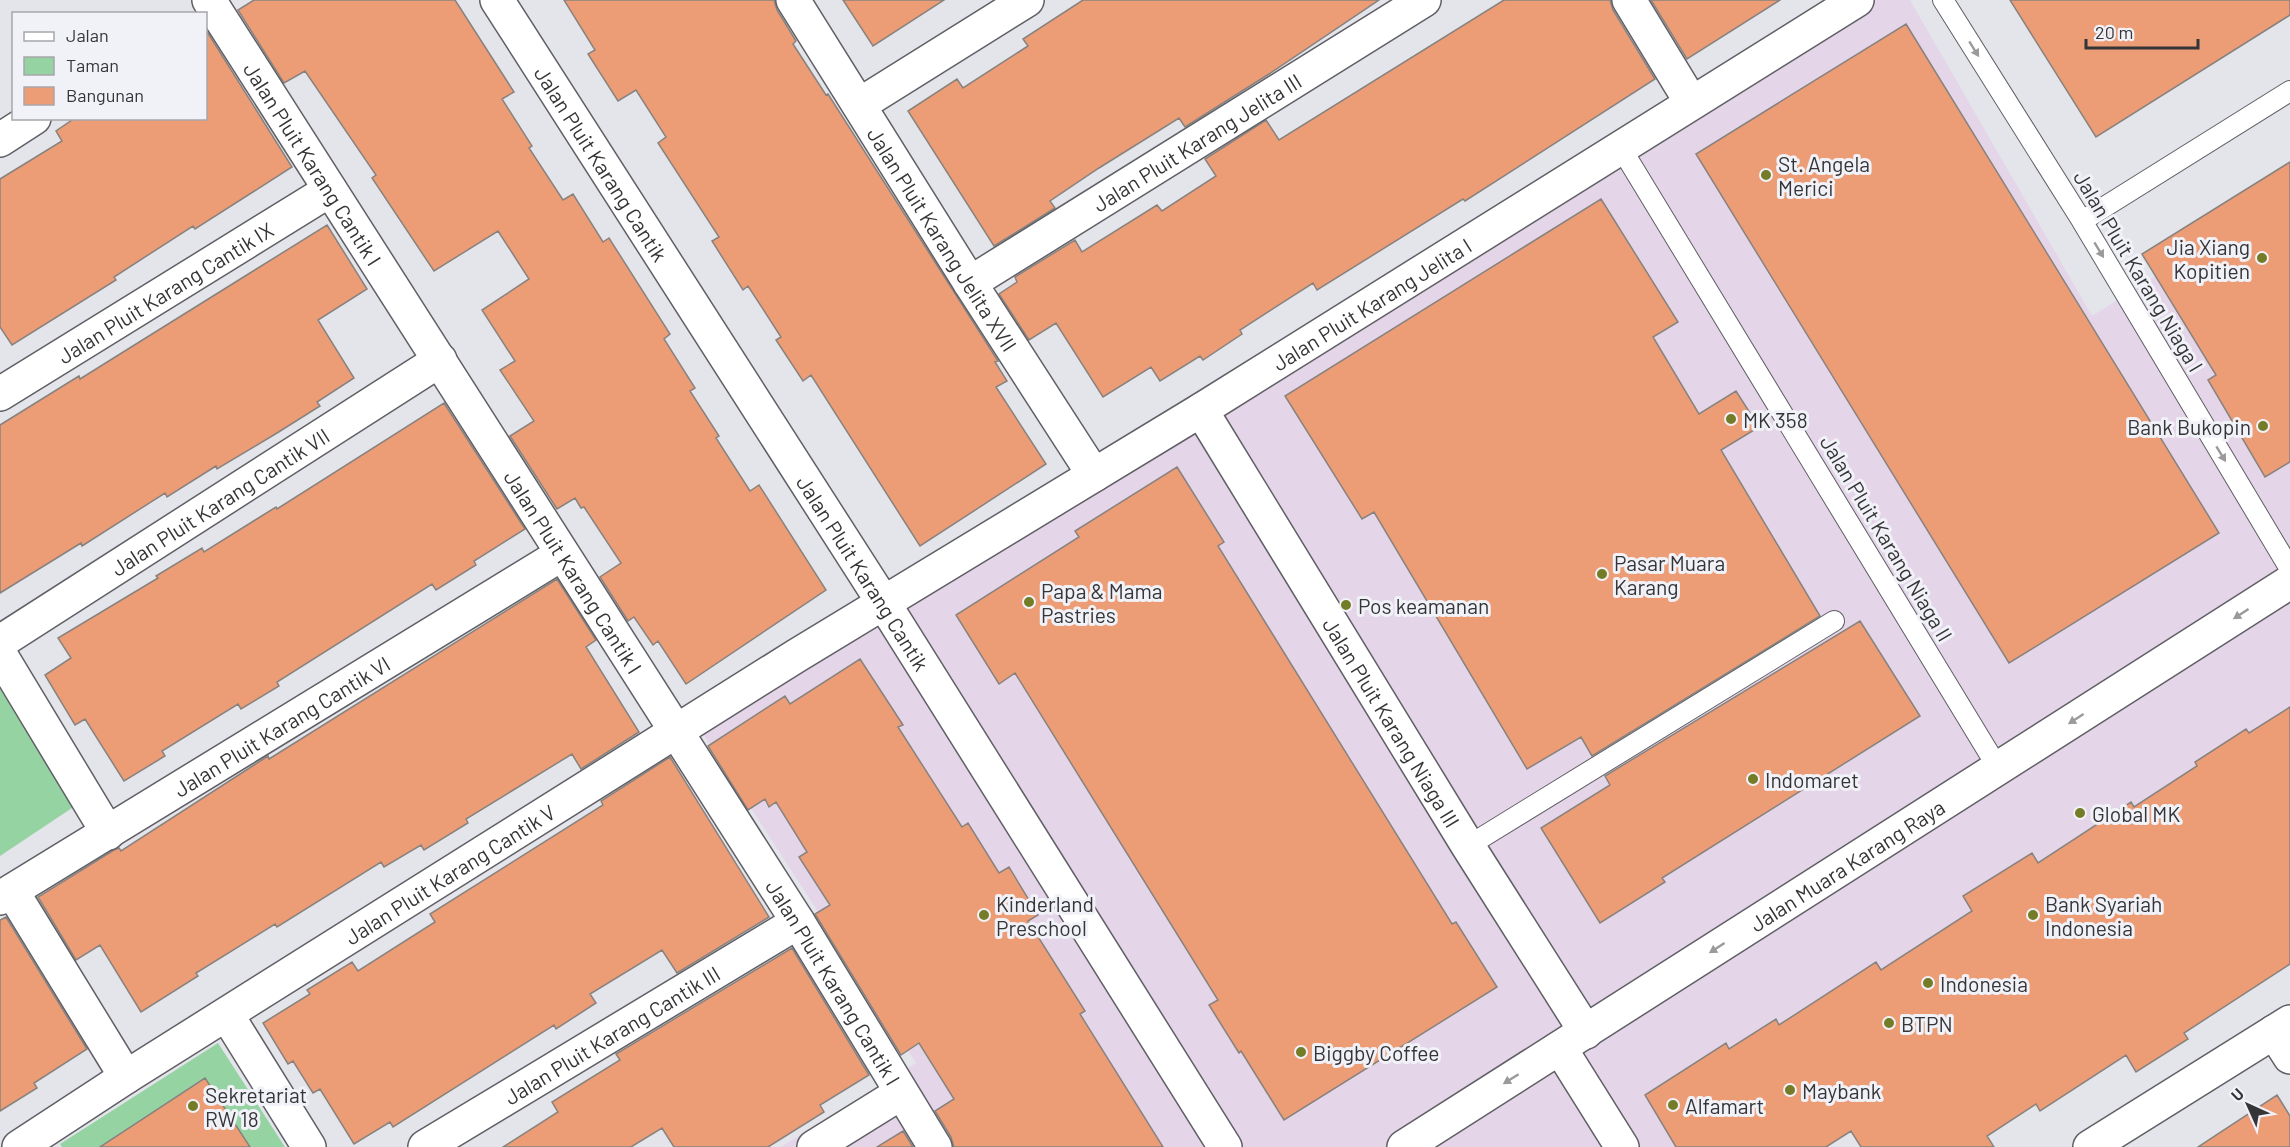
<svg xmlns="http://www.w3.org/2000/svg" width="2290" height="1147" font-family="Barlow,sans-serif">
	<style>
		.commercial { fill: #e4d5e8 }
		.green { fill: #95d3a3 }
		.building { fill: #ed9d75; stroke: #88827f; stroke-width: 1.5 }
		.lines { fill: none; stroke-linecap: round; stroke-linejoin: round }
		.service-casing { stroke: #5f5f65; stroke-width: 22 }
		.minor-casing { stroke: #5f5f65; stroke-width: 36 }
		.tertiary-casing { stroke: #5f5f65; stroke-width: 36 }
		.service { stroke: #fff; stroke-width: 20 }
		.minor { stroke: #fff; stroke-width: 33 }
		.tertiary { stroke: #fff; stroke-width: 33 }
		.oneway { fill: #9a9a9c }
		.poi-dot { fill: #747c27; stroke: #f1f1f8; stroke-width: 2 }
		.labels { text-anchor: middle; dominant-baseline: central; stroke-width: 6; stroke-linejoin: round; paint-order: stroke }
		.street-label { font-size: 21px; fill: #353538; stroke: #f1f1f8 }
		.poi-label { font-size: 21px; fill: #353538; stroke: #f1f1f8; text-anchor: start }
	</style>
	<rect width="100%" height="100%" fill="#e4e4eb"/>
	<path class="commercial" d="M1858,0H1910L2092,316L2290,192V829L1786,1147H781L916,1063L703,734Z"/>
	<path class="green" d="M0,678L81,802L0,856Z
		M218,1043L285,1147H62L60,1144Z"/>
	<path class="building" d="M254,0H455L514,92L502,99L532,146L529,148L563,200L573,194L603,242L609,238L670,334L664,339L695,388L690,391L719,436L716,438L750,491L759,485L826,590L686,684L658,641L653,645L634,617L628,621L600,577L621,563L584,507L581,508L575,498L557,509L510,436L534,421L500,370L515,361L482,310L529,279L498,231L434,271L372,178L376,175L305,71L284,83L238,10Z
		M564,0H774L777,10L796,41L793,44L826,95L828,94L998,361L995,362L1007,381L996,387L1046,464L920,546L811,375L803,381L776,340L781,337L748,286L743,290L712,241L719,237L658,143L666,137L636,90L618,101L588,54L595,50Z
		M843,0H944L873,46Z
		M1083,0H1379L1269,74L1185,127L1179,118L1099,168L1050,201L1055,208L994,246L908,111L957,79L963,88L1028,46L1023,39Z
		M1504,0H1610L1613,10L1655,79L1465,201L1463,199L1317,290L1313,283L1240,330L1242,334L1203,360L1200,356L1160,381L1151,367L1103,397L1056,323L1029,340L999,294L1017,282L1015,277L1075,240L1082,252L1157,205L1162,211L1216,176L1205,159L1266,120L1279,140Z
		M1651,0H1780L1687,59Z
		M2010,0H2290V15L2096,137Z
		M1906,24L2219,533L2009,663L1696,154Z
		M206,30L292,167L195,229L193,226L114,277L116,280L12,345L0,327V179L62,141L56,131L75,118H206Z
		M2290,162V462L2265,477L2208,380L2216,375L2142,254Z
		M1601,199L1678,322L1653,337L1699,414L1736,391L1759,427L1721,450L1820,616L1592,756L1581,737L1527,769L1374,512L1362,519L1285,396Z
		M327,225L367,289L318,320L354,378L317,402L320,406L277,433L217,469L216,466L167,497L165,493L82,546L81,543L0,593V425L79,376L80,379L112,359Z
		M444,403L525,529L474,561L476,565L436,590L432,584L277,682L279,686L241,709L238,704L162,751L165,756L124,781L85,719L75,725L45,675L71,658L58,638L158,578L156,576L202,548L204,552L276,507L277,509Z
		M1177,467L1224,542L1218,546L1452,924L1456,922L1497,987L1284,1120L1241,1051L1239,1053L1209,1005L1218,1000L1015,673L999,684L956,615L1079,537L1075,531Z
		M557,579L596,640L586,647L639,732L581,769L572,754L466,819L468,823L424,850L421,845L384,867L381,862L277,927L275,924L196,973L198,976L141,1012L100,945L76,960L38,897L114,850L119,848L121,851L268,756L269,759Z
		M1860,621L1920,716L1662,878L1665,882L1600,923L1541,828L1610,785L1605,776Z
		M860,659L903,725L898,727L962,827L968,823L999,873L1009,867L1038,915L1028,921L1085,1011L1080,1014L1163,1147H954L951,1137L935,1111L954,1099L919,1043L901,1055L815,914L830,905L799,857L807,852L776,802L769,807L765,799L748,810L708,746L785,696L790,704Z
		M2290,707V964L2184,1033L2188,1039L2136,1072L2126,1055L2040,1111L2036,1104L1987,1136L1994,1147H1861L1851,1131L1826,1147H1676L1645,1095L1726,1043L1729,1049L1776,1019L1779,1025L1876,962L1881,970L1972,911L1963,896L2032,853L2038,863L2131,802L2134,807L2197,766L2195,762L2246,729L2249,733Z
		M670,757L769,917L677,973L662,950L590,994L596,1003L556,1029L554,1025L393,1127L390,1122L354,1144L320,1089L313,1093L293,1061L288,1064L263,1023L310,994L307,990L352,962L358,971L435,922L430,914L603,805L601,801Z
		M6,917L87,1049L34,1083L37,1088L0,1111V920Z
		M792,948L869,1075L820,1105L824,1112L768,1147H674L662,1128L631,1147H503L558,1112L552,1102L620,1060L616,1054Z
		M205,1078L250,1147H100Z
		M2277,1095L2290,1116V1147H2198Z
		M903,1131L913,1147H877Z"/>
	<g class="lines">
		<g class="service-casing">
			<path id="service" d="M1943,0L2082,221L2290,569
				M1621,148L1998,768
				M2082,221L2290,91
				M1468,846L1834,621"/>
		</g>
		<g class="minor-casing">
			<g id="minor">
				<path id="s1" d="M209,0L798,922L935,1147"/>
				<path id="s2" d="M497,0L883,602L1225,1147"/>
				<path id="s3" d="M793,0L970,283L1094,475"/>
				<path d="M1629,0L1691,102"/>
				<path d="M859,105L1027,0"/>
				<path d="M0,140L34,118"/>
				<path id="s4" d="M970,283L1424,0"/>
				<path id="s5" d="M0,394L330,190"/>
				<path id="s6" d="M1201,410L1468,846L1586,1032"/>
				<path id="s7" d="M0,642L440,360"/>
				<path d="M0,654L108,833"/>
				<path d="M12,891L126,1077"/>
				<path id="s8" d="M0,898L562,554"/>
				<path d="M227,1015L309,1147"/>
				<path d="M2274,1032L2290,1057"/>
				<path d="M1560,1048L1622,1147"/>
				<path id="s9" d="M19,1147L126,1077L796,656L1201,410L1857,0"/>
				<path id="s10" d="M425,1147L798,922"/>
				<path d="M814,1147L901,1093"/>
				<path d="M2090,1147L2290,1022"/>
			</g>
		</g>
		<g class="tertiary-casing">
			<g id="tertiary">
				<path id="s11" d="M1404,1147L2290,582"/>
			</g>
		</g>
		<use href="#service" class="service"/>
		<use href="#minor" class="minor"/>
		<use href="#tertiary" class="tertiary"/>
	</g>
	<defs><path id="oneway-solid" d="M-6-.8H1V-3.2L6.5 0L1 3.2V.8H-6Z" transform="scale(1.5)"/></defs>
	<g class="oneway">
		<use href="#oneway-solid" transform="translate(1974 49) rotate(58)"/>
		<use href="#oneway-solid" transform="translate(2099 250) rotate(59)"/>
		<use href="#oneway-solid" transform="translate(2221 454) rotate(59)"/>
		<use href="#oneway-solid" transform="translate(2241 614) rotate(147)"/>
		<use href="#oneway-solid" transform="translate(2076 719) rotate(147)"/>
		<use href="#oneway-solid" transform="translate(1717 948) rotate(147)"/>
		<use href="#oneway-solid" transform="translate(1511 1079) rotate(148)"/>
	</g>
	<g class="poi-dot">
		<circle cx="1766" cy="175" r="6"/>
		<circle cx="2262" cy="258" r="6"/>
		<circle cx="1731" cy="419" r="6"/>
		<circle cx="2263" cy="426" r="6"/>
		<circle cx="1602" cy="574" r="6"/>
		<circle cx="1029" cy="602" r="6"/>
		<circle cx="1346" cy="605" r="6"/>
		<circle cx="1753" cy="779" r="6"/>
		<circle cx="2080" cy="813" r="6"/>
		<circle cx="984" cy="915" r="6"/>
		<circle cx="2033" cy="915" r="6"/>
		<circle cx="1928" cy="983" r="6"/>
		<circle cx="1889" cy="1023" r="6"/>
		<circle cx="1301" cy="1052" r="6"/>
		<circle cx="1790" cy="1090" r="6"/>
		<circle cx="1673" cy="1105" r="6"/>
		<circle cx="193" cy="1106" r="6"/>
	</g>
	<g class="labels">
		<g class="street-label">
			<text stroke="none"><textPath href="#s4" startOffset="267">Jalan Pluit Karang Jelita III</textPath></text>
			<text stroke="none"><textPath href="#s1" startOffset="194">Jalan Pluit Karang Cantik I</textPath></text>
			<text stroke="none"><textPath href="#s2" startOffset="194">Jalan Pluit Karang Cantik</textPath></text>
			<text stroke="none"><textPath href="#s3" startOffset="282">Jalan Pluit Karang Jelita XVII</textPath></text>
			<text transform="translate(2139 271) rotate(59)">Jalan Pluit Karang Niaga I</text>
			<text stroke="none"><textPath href="#s5" startOffset="194">Jalan Pluit Karang Cantik IX</textPath></text>
			<text stroke="none"><textPath href="#s9" startOffset="1594">Jalan Pluit Karang Jelita I</textPath></text>
			<text stroke="none"><textPath href="#s7" startOffset="261">Jalan Pluit Karang Cantik VII</textPath></text>
			<text transform="translate(1887 538) rotate(59)">Jalan Pluit Karang Niaga II</text>
			<text stroke="none"><textPath href="#s1" startOffset="678">Jalan Pluit Karang Cantik I</textPath></text>
			<text stroke="none"><textPath href="#s2" startOffset="680">Jalan Pluit Karang Cantik</textPath></text>
			<text stroke="none"><textPath href="#s6" startOffset="366">Jalan Pluit Karang Niaga III</textPath></text>
			<text stroke="none"><textPath href="#s8" startOffset="330">Jalan Pluit Karang Cantik VI</textPath></text>
			<text stroke="none"><textPath href="#s11" startOffset="525">Jalan Muara Karang Raya</textPath></text>
			<text stroke="none"><textPath href="#s9" startOffset="510">Jalan Pluit Karang Cantik V</textPath></text>
			<text stroke="none"><textPath href="#s1" startOffset="1164">Jalan Pluit Karang Cantik I</textPath></text>
			<text stroke="none"><textPath href="#s10" startOffset="218">Jalan Pluit Karang Cantik III</textPath></text>
		</g>
		<g class="poi-label">
			<text x="1778" y="163">St. Angela<tspan x="1778" dy="24">Merici</tspan></text>
			<text x="2250" y="246" text-anchor="end">Jia Xiang<tspan x="2250" dy="24">Kopitien</tspan></text>
			<text x="1743" y="419">MK 358</text>
			<text x="2251" y="426" text-anchor="end">Bank Bukopin</text>
			<text x="1614" y="562">Pasar Muara<tspan x="1614" dy="24">Karang</tspan></text>
			<text x="1041" y="590">Papa &amp; Mama<tspan x="1041" dy="24">Pastries</tspan></text>
			<text x="1358" y="605">Pos keamanan</text>
			<text x="1765" y="779">Indomaret</text>
			<text x="2092" y="813">Global MK</text>
			<text x="996" y="903">Kinderland<tspan x="996" dy="24">Preschool</tspan></text>
			<text x="2045" y="903">Bank Syariah<tspan x="2045" dy="24">Indonesia</tspan></text>
			<text x="1940" y="983">Indonesia</text>
			<text x="1901" y="1023">BTPN</text>
			<text x="1313" y="1052">Biggby Coffee</text>
			<text x="1802" y="1090">Maybank</text>
			<text x="205" y="1094">Sekretariat<tspan x="205" dy="24">RW 18</tspan></text>
			<text x="1685" y="1105">Alfamart</text>
		</g>
	</g>
	<rect x="12" y="12" width="195" height="108" fill="#f1f1f8" stroke="#a6a6ab" stroke-width="1.5"/>
	<rect x="24" y="32" width="30" height="9" fill="#ffffff" stroke="#a6a6ab" stroke-width="1.5"/>
	<text x="66" y="42" font-size="18" fill="#353538">Jalan</text>
	<rect x="24" y="57" width="30" height="18" fill="#95d3a3" stroke="#a6a6ab" stroke-width="1.5"/>
	<text x="66" y="72" font-size="18" fill="#353538">Taman</text>
	<rect x="24" y="87" width="30" height="18" fill="#ed9d75" stroke="#a6a6ab" stroke-width="1.5"/>
	<text x="66" y="102" font-size="18" fill="#353538">Bangunan</text>
	<g transform="translate(2248 1105) rotate(315)" stroke="#f1f1f8" stroke-width="4.5" paint-order="stroke">
	<path d="M0-4.5L10 22L0 15L-10 22Z" fill="#353538"/>
	<text y="-9" font-size="16" font-weight="bold" text-anchor="middle" fill="#353538">U</text>
	</g>
	<path d="M2086 39v9h112v-9" fill="none" stroke="#353538" stroke-width="3"/>
	<text x="2095" y="39" font-size="18" fill="#353538" stroke="#f1f1f8" stroke-width="4.5" paint-order="stroke">20 m</text>
</svg>
